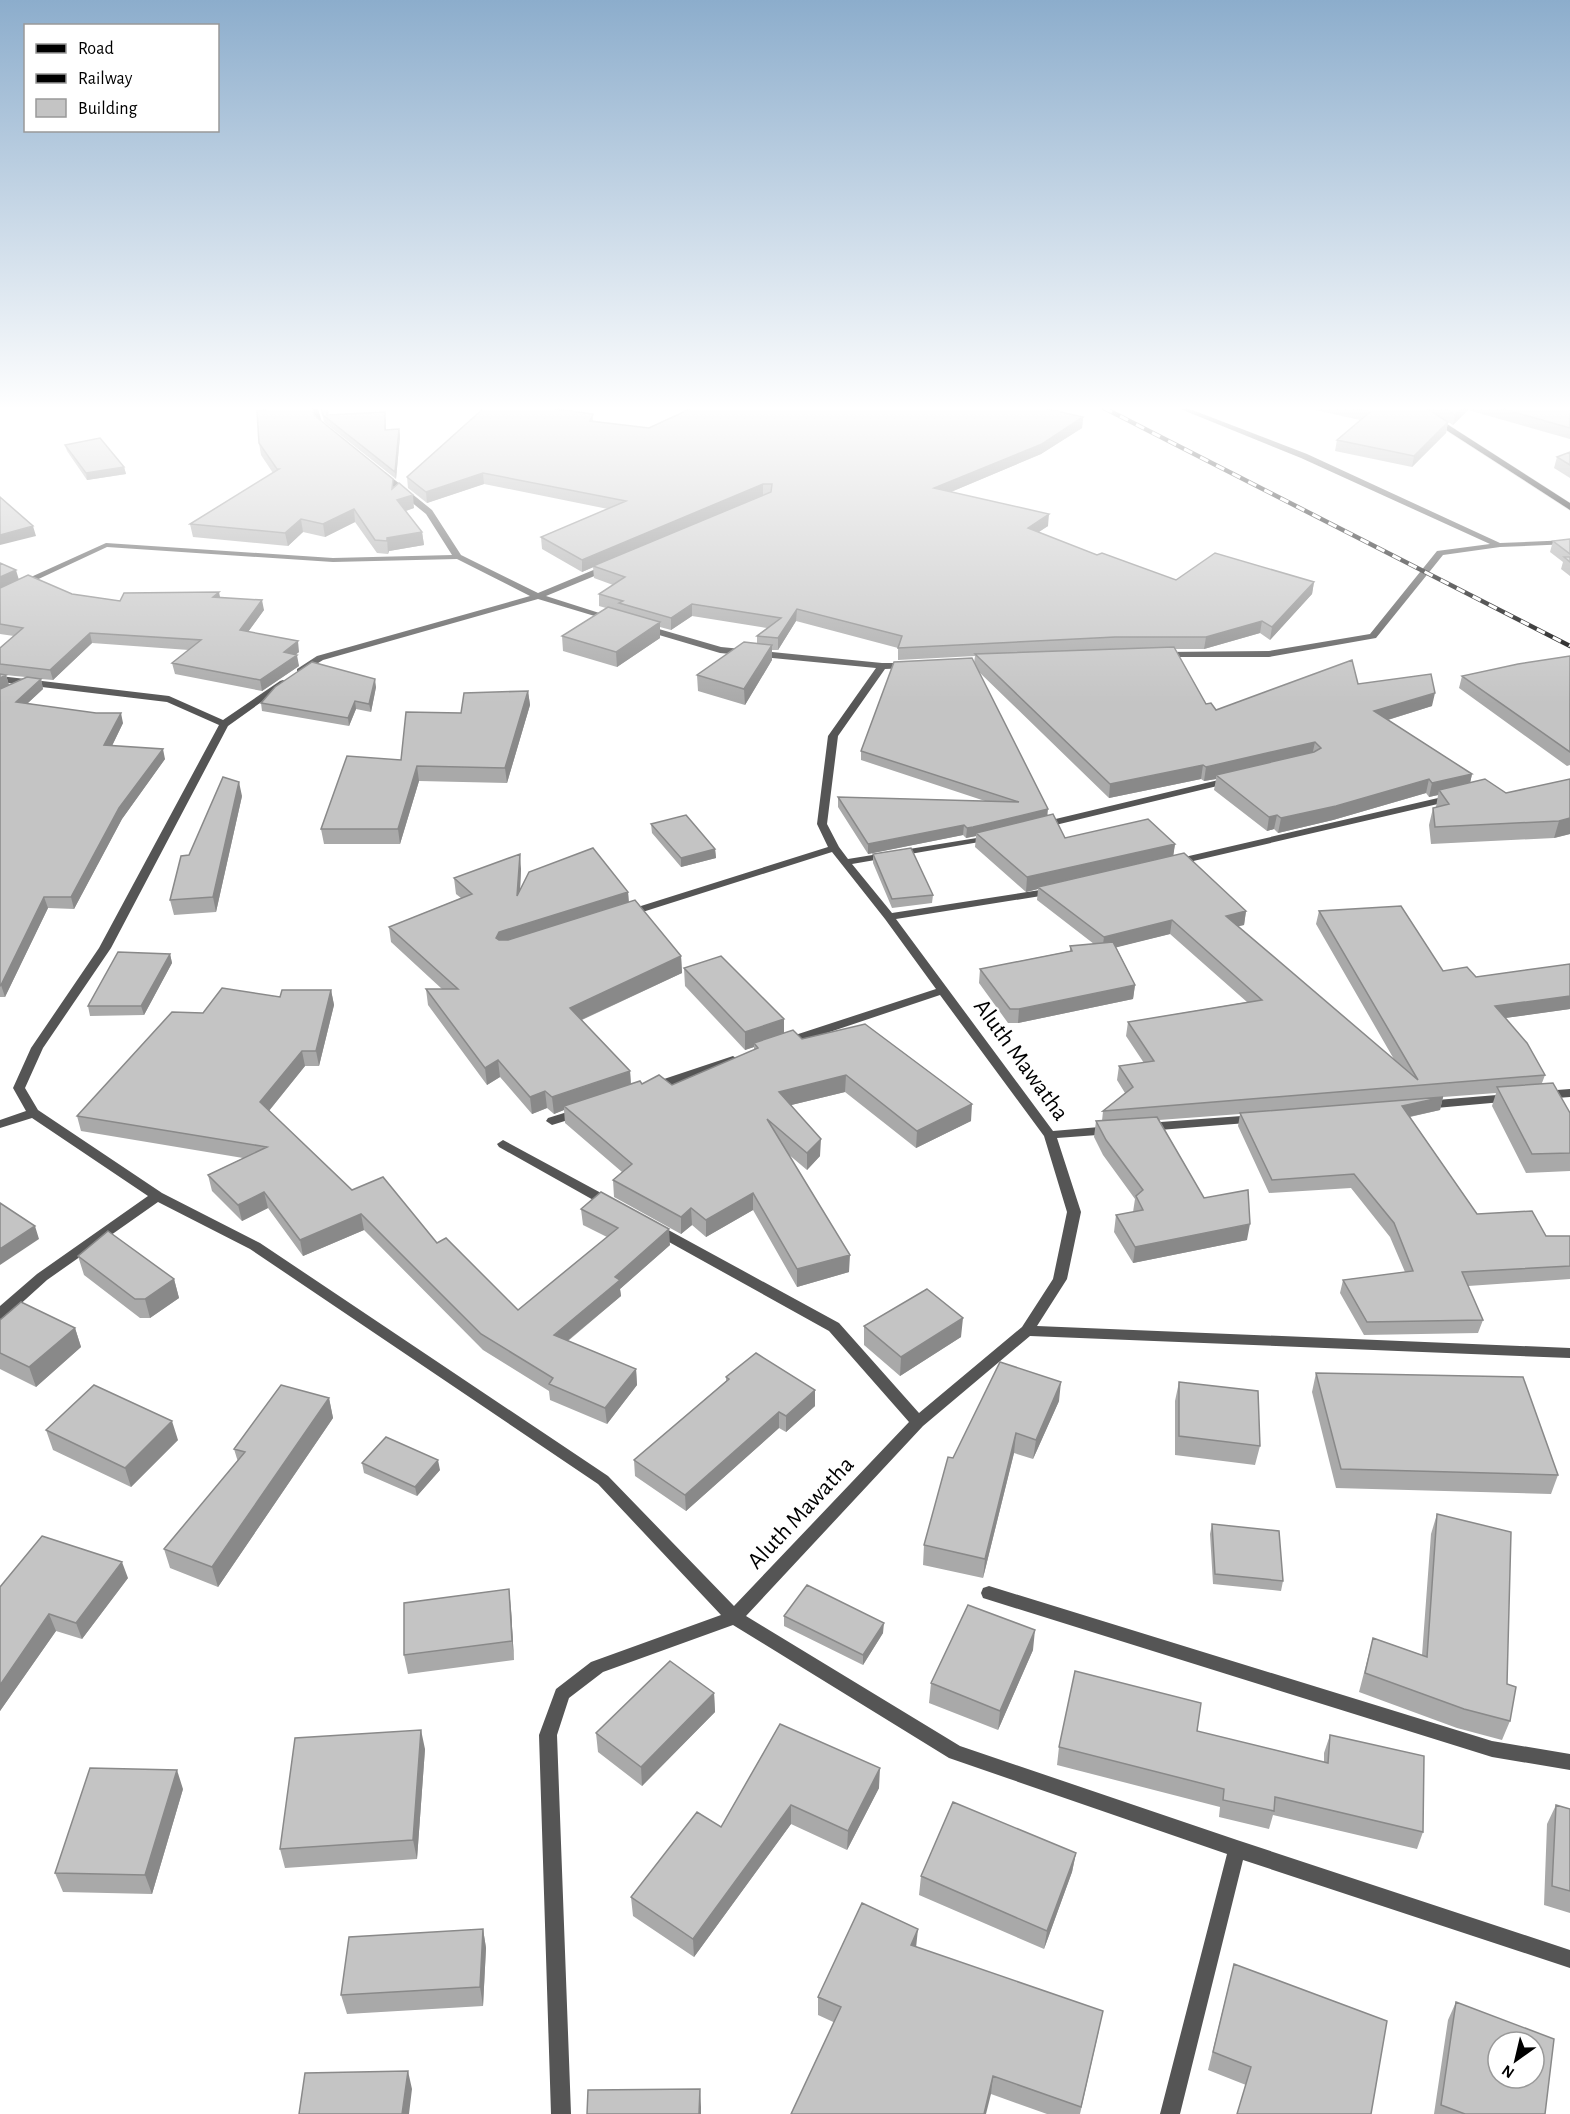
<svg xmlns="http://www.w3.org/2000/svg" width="1570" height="2114" font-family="'Alegreya Sans',sans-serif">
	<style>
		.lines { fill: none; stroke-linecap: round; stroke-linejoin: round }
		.primary-casing { stroke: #dbdbdb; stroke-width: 1 }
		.minor { fill: #555; fill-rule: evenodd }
		.primary { fill: #000; fill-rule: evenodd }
		.rail-casing { stroke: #000; stroke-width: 4.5 }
		.rail { stroke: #fff; stroke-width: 3; stroke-dasharray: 9; stroke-linecap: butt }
		.wall { fill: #a9a9a9; fill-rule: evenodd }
		.shaded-wall { fill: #898989 }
		.building { fill: #c4c4c4; stroke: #898989; stroke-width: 1.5; fill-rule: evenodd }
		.labels { text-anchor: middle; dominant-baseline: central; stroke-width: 4.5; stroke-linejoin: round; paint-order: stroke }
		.street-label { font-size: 24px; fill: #000; stroke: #fff }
	</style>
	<rect width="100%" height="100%" fill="#fff"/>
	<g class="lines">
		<g class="primary-casing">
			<path id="primary" d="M1412,408H1422L1570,503V510Z"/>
		</g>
		<path class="minor" d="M312,408H318L322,423L329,428V432H323L315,424Z
			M1178,408H1187L1307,454L1500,543L1570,540V544L1500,547L1443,555L1376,638L1269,657H1160L1159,655L1163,652L1269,651L1370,634L1437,551L1490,544L1301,458Z
			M379,472H385L432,510L461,555L538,593L603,566H609V570L546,596L615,618L608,620L538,599L323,660L300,674L297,673V669L317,656L530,596L457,559L333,562L107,547L0,597V591L106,543L333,558L452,555L426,514L379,476Z
			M645,625L721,647L882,663H912L913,665L909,668L885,669L838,736L827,824L839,847L848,859L995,835L996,837L991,840L852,864L892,913L1053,888L1058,891L1053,894L896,919L1053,1131L1111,1126L1117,1130L1111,1134L1057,1138L1081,1212L1067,1279L1037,1326L1570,1348V1358L1030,1336L923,1426L746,1616L960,1746L1237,1840L1570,1950V1968L1243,1860L1180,2114H1160L1227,1854L949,1758L733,1625L603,1672L569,1698L557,1735L571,2114H551L539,1735L556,1689L591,1662L721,1615L598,1484L250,1249L158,1202L47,1280L5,1318L0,1319V1306L37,1274L148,1196L32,1118L0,1128V1120L26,1111L13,1088L31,1048L99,948L219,725L167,702L0,682V676L169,696L223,720L280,681L283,680L288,683L228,726L111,948L43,1048L25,1088L38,1110L162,1193L260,1243L608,1476L734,1606L909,1422L829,1331L651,1232L649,1229L651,1226H661L839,1323L919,1413L1022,1327L1053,1279L1067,1212L1044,1136L940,995L791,1045H783L781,1042L783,1039L936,989L885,919L832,852L633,915H625L624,913L625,911L828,847L817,824L828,736L876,668L720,653L642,630L641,628Z
			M1231,777L1236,780L1234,782L1043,828L1038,825L1043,822Z
			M1451,795L1455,796V800L1176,865L1171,862L1176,859Z
			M733,1056L739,1060L737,1063L657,1090L653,1091L647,1087L649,1084Z
			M1570,1089V1097L1544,1099L1538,1095L1544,1091Z
			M1509,1094L1513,1095L1515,1098L1513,1101L1425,1109L1419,1105L1425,1101Z
			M580,1108L584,1109L586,1112L584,1115L552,1125L546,1121L548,1118Z
			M1255,1115L1261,1119L1259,1122L1147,1131L1141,1127L1147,1123Z
			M503,1140L614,1200L616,1203L614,1206H604L499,1147L497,1144Z
			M989,1586L1492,1741L1570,1754V1770L1492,1757L983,1598L981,1593L983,1588Z"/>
		<use href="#primary" class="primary"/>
		<g class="rail-casing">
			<path id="rail" d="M1104,408L1570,646"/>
		</g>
		<use href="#rail" class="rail"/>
	</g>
	<path class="wall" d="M321,408L329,411L328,415L386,419V430L399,429L400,436L396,479L324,422Z
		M484,408H566L565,410L593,414V422L649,428L1083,417L1082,428L1041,454L951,492L1048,526L1038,532L1097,555L1176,580L1314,582L1312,594L1270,640L1260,633L1204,649H1175L1206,704L1216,710L1358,684L1432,706L1388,720L1472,774L1470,783L1506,793L1570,779V834L1554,838L1431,844L1429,825L1433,808L1436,807L1438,795L1429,797L1426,793L1333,820L1278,833L1274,829L1267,831L1214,790L1216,779L1204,781L1201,779L1109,798L979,672L1048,816L1065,838L1175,844L1173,855L1246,911L1244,925L1237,926L1395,1061L1316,924L1319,911L1443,971L1476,977L1570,964V1009L1505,1018L1545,1075L1542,1083L1570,1113V1171L1526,1173L1492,1106L1496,1093L1443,1097L1440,1110L1410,1117L1477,1214L1546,1236H1570V1279L1468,1286L1483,1320L1478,1333L1364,1335L1340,1293L1343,1280L1405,1272L1390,1237L1351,1188L1269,1193L1238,1126L1240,1114L1159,1120L1204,1198L1247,1240L1133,1263L1114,1232L1116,1215L1133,1212L1135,1199L1103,1155L1094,1137L1096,1121H1102L1103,1111L1125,1093L1117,1080L1119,1066L1144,1063L1126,1036L1128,1022L1247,1002L1170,934L1116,947L1135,985L1133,999L1018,1023H1008L979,983L980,969L1070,951V946L1094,944L1037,900L1038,889L1026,892L975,847L976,836L966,838L963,835L868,854L838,807V797L985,801L861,760V751L974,663L975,656L898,660V648L796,621L778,650H772V660L745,705L698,691L697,675L757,643V636L767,628L692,616L671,630L660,627V638L617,667L563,651L562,636L606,608L599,606V594L613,585L594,578L593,567L582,572L542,549L541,537L608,509L484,484L427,503L408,488L407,477Z
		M1306,408H1570V439L1468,410L1453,425L1448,422L1446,433L1412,467L1335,451L1337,440L1360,420Z
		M314,415L394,487L414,508L406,511L422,532L424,545L389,551L388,554L377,553L355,522L325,537L303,532L288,546L193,537L190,524L273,473L261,455L259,443Z
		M65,445L124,467L126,474L87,480L67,451Z
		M1570,452V478L1554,468L1557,457Z
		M1570,539V576L1561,569L1563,562L1550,552L1553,541Z
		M0,563L19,580L72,594L120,601L220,598L264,610L248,632L299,652L295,655L299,666L262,691L175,674L172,663L189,650L92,643L53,680L41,679L43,689L28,703L123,723L112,746L165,759L122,819L74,909L48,908L5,997H0V648L14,636L0,634ZM6,675L15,676L26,677L9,685Z
		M1570,656V765L1567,766L1459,688L1462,676Z
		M376,687L371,712L356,709L349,726L262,711L261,703Z
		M528,691L530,705L507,783L419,781L400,844H324L321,829L401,760L461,713Z
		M242,796L216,912L174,915L170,900L189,855Z
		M651,824L715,849L716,858L681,867L652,833Z
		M873,854L933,895L932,903L892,908L873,863Z
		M521,869L520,890L628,892L629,902L681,956L682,973L582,1020L630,1071L631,1084L672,1085L754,1050V1047L745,1050L685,986L684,968L784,1019V1033L802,1039L971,1121L916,1148L845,1092L791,1105L820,1156L807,1170L788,1154L849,1272L797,1287L753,1210L706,1237L692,1225L681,1234L614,1197L613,1180L622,1172L565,1123L564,1110L554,1114L547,1108L532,1114L500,1077L487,1085L428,1005L426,989H442L391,942L389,927L461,898L456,894L454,878Z
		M170,954L172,963L144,1015L90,1016L88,1006Z
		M331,990L334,1005L319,1066H305L269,1111L352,1190L437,1243L518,1310L607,1237L583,1225L581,1209L670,1245L620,1289L621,1296L568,1341L636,1369L637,1385L607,1424L550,1400L549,1391L483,1350L364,1230L303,1256L268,1208L242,1221L212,1191L208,1175L243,1158L81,1131L77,1116L203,1013L280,997Z
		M78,1256L174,1279L179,1298L150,1318H140L84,1275Z
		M0,1320L75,1328L81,1347L36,1387L0,1369Z
		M864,1326L961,1337L900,1376L864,1345Z
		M1316,1373L1558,1475L1551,1494L1336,1488L1312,1392Z
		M726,1377L815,1406L786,1432L779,1428L686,1511L635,1476L634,1460L726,1381Z
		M1179,1382L1260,1446L1255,1465L1175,1455V1401Z
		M329,1398L333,1418L218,1587L170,1568L164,1549L238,1462L234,1449Z
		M1059,1401L1033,1459L1014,1453L983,1578L923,1565L924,1545L953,1458Z
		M46,1430L178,1440L131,1487L53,1450Z
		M362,1463L440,1470L417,1496L364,1473Z
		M1437,1514L1507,1684L1510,1721L1502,1740L1457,1728L1359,1692L1373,1638L1422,1655L1431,1534Z
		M1212,1524L1283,1581L1281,1591L1213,1584L1210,1534Z
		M128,1578L82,1639L56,1631L0,1711V1587Z
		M511,1609L514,1660L408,1674L404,1655Z
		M784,1616L883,1633L863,1665L784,1626Z
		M1033,1650L998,1730L929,1703L931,1683Z
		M714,1693L715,1712L642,1786L598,1752L596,1733Z
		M780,1724L879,1788L847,1850L791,1824L694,1957L633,1916L631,1897L721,1827Z
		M1197,1731L1324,1762V1753L1330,1735L1423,1832L1417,1849L1273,1815L1269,1829L1219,1817L1220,1807L1057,1765L1059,1747Z
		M425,1749L417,1859L285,1868L280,1849Z
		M183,1789L152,1894L63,1892L55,1873Z
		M1556,1805L1570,1809V1913L1544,1905L1547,1824Z
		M1076,1853L1072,1872L1044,1949L919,1895L921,1876Z
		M483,1929L486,1948L483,2006L347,2014L341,1995Z
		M916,1947L1099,2030L1080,2114H1047L991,2094L818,2015V1997Z
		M1234,1964L1387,2021L1246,2085L1208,2070Z
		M1456,2002L1545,2114H1434L1448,2020Z"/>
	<path class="shaded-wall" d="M557,408H566L557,420L556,409Z
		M1462,408H1469L1468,410L1453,425L1455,415Z
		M1083,417L1082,428L1041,454L934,499V488Z
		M1448,422L1446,433L1412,467L1414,456Z
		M399,429L400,436L396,479L395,472Z
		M124,467L126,474L87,480L86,473Z
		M483,473L484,484L427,503L426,492Z
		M763,484V495L582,572V560Z
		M413,495L414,508L399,513L397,500Z
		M354,509L355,522L325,537L323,524Z
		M1049,514L1048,526L1027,540L1028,528Z
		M301,519L303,532L288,546L285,533Z
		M33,526L36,536L0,545V535Z
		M422,532L424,545L389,551L388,554L387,538Z
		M16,570L19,580L0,589V577Z
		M1314,582L1312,594L1270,640L1272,627Z
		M219,592L221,602L213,597Z
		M262,600L264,610L242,640L240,630Z
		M692,604V616L671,630V618Z
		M797,609L796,621L778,650V638Z
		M1262,621L1260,633L1204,649L1206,637Z
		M660,622V638L617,667L616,652Z
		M90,633L92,643L53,680L50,670Z
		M298,641L299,652L286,662L284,652Z
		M772,645V660L745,705L744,689Z
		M297,655L299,666L262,691L260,680Z
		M6,675L9,685L0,691V678Z
		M41,679L43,689L18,712L16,702Z
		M375,679L376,687L371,712L369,704Z
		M528,691L530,705L507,783L505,768Z
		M1435,693L1432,706L1371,725L1374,711Z
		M355,701L356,709L349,726L348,718Z
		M121,713L123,723L107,756L104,745Z
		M1315,742L1312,756L1216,775V779L1204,781L1206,767Z
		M163,749L165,759L122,819L74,909L71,897L119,808Z
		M1203,765L1201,779L1109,798L1110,784Z
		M417,766L419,781L400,844L398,829Z
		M1472,774L1469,788L1439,790L1438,795L1429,797L1432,783Z
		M1429,779L1426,793L1333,820L1278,833L1281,818Z
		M239,782L242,796L216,912L213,897Z
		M1048,809L1047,819L976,833V836L966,838L967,828Z
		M1277,815L1274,829L1267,831L1269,817Z
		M1570,818V834L1554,838L1559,821Z
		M964,825L963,835L868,854V844Z
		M1175,844L1173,858L1038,887V889L1026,892L1027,877Z
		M715,849L716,858L681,867V858Z
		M520,854L521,869L519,912L517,896Z
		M628,892L629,907L497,954L496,938L499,932Z
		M44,897L48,908L5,997L1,985Z
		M1246,911L1244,925L1223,930L1226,916Z
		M1172,920L1170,934L1102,951L1104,937Z
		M170,954L172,963L144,1015L141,1006Z
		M681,956L682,973L572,1024L570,1008Z
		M1135,985L1133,999L1018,1023L1019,1009Z
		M331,990L334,1005L319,1066L316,1051Z
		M1570,996V1009L1491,1020L1495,1006Z
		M784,1019V1037L754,1043V1047L745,1050V1032Z
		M302,1051L305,1066L263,1118L260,1102Z
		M498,1060L500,1077L487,1085L485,1068Z
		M630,1071L631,1088L564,1106V1110L554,1114L552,1097Z
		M846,1075L845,1092L779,1108V1092Z
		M545,1091L547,1108L532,1114L530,1097Z
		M1443,1097L1440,1110L1399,1119L1402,1106Z
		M972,1104L971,1121L916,1148L917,1131Z
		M821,1139L820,1156L807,1170V1153Z
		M264,1192L268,1208L242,1221L238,1205Z
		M753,1193V1210L706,1237V1220Z
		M691,1208L692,1225L681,1234V1217Z
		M361,1214L364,1230L303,1256L300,1240Z
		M1250,1224L1247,1240L1133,1263L1135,1247Z
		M35,1226L39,1239L0,1265V1249Z
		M669,1229L670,1245L620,1289L621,1296L555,1351L554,1335L615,1277Z
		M850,1255L849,1272L797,1287V1269Z
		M174,1279L179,1298L150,1318L145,1299Z
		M963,1318L961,1337L900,1376L901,1357Z
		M75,1328L81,1347L36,1387L29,1367Z
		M636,1369L637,1385L607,1424L605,1408Z
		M1061,1382L1059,1401L1033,1459L1036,1440Z
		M815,1390V1406L786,1432V1416Z
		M329,1398L333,1418L218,1587L212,1567Z
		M779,1412V1428L686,1511L685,1495Z
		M172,1421L178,1440L131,1487L125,1468Z
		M1016,1433L1014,1453L983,1578L985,1559Z
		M438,1460L440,1470L417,1496L415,1487Z
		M122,1562L128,1578L82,1639L76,1623Z
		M509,1589L511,1609L514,1660L512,1641Z
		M49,1614L56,1631L0,1711V1685Z
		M884,1623L883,1633L863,1665V1655Z
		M1035,1630L1033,1650L998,1730L1000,1711Z
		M714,1693L715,1712L642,1786L641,1767Z
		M421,1730L425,1749L417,1859L413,1840Z
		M880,1768L879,1788L847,1850L848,1831Z
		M177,1770L183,1789L152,1894L145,1875Z
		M791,1805V1824L694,1957L693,1939Z
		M1076,1853L1072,1872L1044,1949L1047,1931Z
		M483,1929L486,1948L483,2006L480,1987Z
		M918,1929L916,1948L911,1945Z
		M408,2071L412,2089L409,2114H402Z
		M993,2076L991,2094L986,2114H984Z
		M700,2089L701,2107V2114H699Z"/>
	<path class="building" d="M273,408H312L314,415L393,479L392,489L399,483L413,495L397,500L422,532L387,538V541L375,540L354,509L323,524L301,519L285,533L190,524L279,469H277L259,443L257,411Z
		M321,408H327V415L385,412V430L399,429L395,472L323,415Z
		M484,408H557L556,409L593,414L590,421L649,428L692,408H1044L1083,417L1042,444L934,488L1049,514L1028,528L1097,555L1102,553L1176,580L1215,553L1314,582L1272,627L1262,621L1206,637H1115L898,648L902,636L797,609L778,638L757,636L781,618L692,604L671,618L619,603L623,601L599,594L625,577L593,566L771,492L772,484H763L582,560L541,537L626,501L483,473L426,492L407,477Z
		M1354,408H1426L1448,422L1414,456L1337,440L1370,412Z
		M1445,408H1462L1455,415Z
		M1500,408H1570V428Z
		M100,438L124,467L86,473L65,445Z
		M1570,452V465L1557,457Z
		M0,497L33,526L0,535Z
		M1570,539V554L1553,541Z
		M1564,557H1570V562Z
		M0,563L16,570L0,577Z
		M28,575L72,594L120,601L124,593L219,592L213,597L262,600L240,630L298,641L284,652L297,655L260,680L172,663L201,640L90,633L50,670L0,664V648L23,628L0,624V588Z
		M608,607L660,622L616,652L562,636Z
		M744,642L772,645L744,689L697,675Z
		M1174,647L1206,704L1211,703L1216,710L1352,660L1358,684L1431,674L1435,693L1374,711L1472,774L1432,783L1429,779L1336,806L1281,818L1277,815L1269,817L1216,775L1314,752L1321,748L1315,742L1206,767L1203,765L1110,784L975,654Z
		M1570,656V752L1462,676L1518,664Z
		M972,658L1048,809L973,827L967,828L964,825L868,844L838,797L1019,802L861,751L894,662Z
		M312,662L375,679L369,704L355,701L348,718L261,703L275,687Z
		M0,674L6,675L0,678Z
		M27,677L41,679L16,702L96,713H121L104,745L163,749L119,808L71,897H44L1,985L0,986V689Z
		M528,691L505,768L417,766L398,829H321L347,756L401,760L406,712L461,713L464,693Z
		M223,777L239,782L213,897L170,900L181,856L189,855Z
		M1485,779L1506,793L1570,779V818L1559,821L1435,827L1433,808L1449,804L1439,790Z
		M1053,814L1065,838L1148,819L1175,844L1027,877L976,833Z
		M686,815L715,849L681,858L651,824Z
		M593,848L628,892L499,932L496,938L499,940H508L635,900L681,956L570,1008L630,1071L552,1097L545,1091L530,1097L498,1060L485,1068L426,989H458L389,927L472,894L454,878L520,854L517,896L529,872Z
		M911,848L933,895L892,899L873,854Z
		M1184,853L1246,911L1226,916L1418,1080L1319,911L1401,906L1443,971L1467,967L1476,977L1570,964V996L1495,1006L1527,1043L1545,1075L1103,1111L1133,1087L1119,1066L1154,1061L1128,1022L1262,1000L1172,920L1104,937L1038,887Z
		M1113,942L1135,985L1019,1009H1010L980,969L1072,951L1070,946Z
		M118,952L170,954L141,1006H88Z
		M721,956L784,1019L745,1032L684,968Z
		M222,988L280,997L282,990H331L316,1051H302L260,1102L352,1190L383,1177L437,1243L446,1238L518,1310L618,1228L581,1209L601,1192L669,1229L615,1277L620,1280L554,1335L636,1369L605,1408L549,1384L553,1378L481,1334L361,1214L300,1240L264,1192L238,1205L208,1175L267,1147L77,1116L172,1012L203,1013Z
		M865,1024L972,1104L917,1131L846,1075L779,1092L821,1139L807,1153L767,1119L850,1255L797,1269L753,1193L706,1220L691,1208L681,1217L613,1180L632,1164L564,1106L640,1081L642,1084L659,1075L672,1085L758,1048L754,1043L793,1030L802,1039Z
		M1553,1083L1570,1113V1153L1532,1154L1497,1087Z
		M1443,1097L1402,1106L1477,1214L1532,1211L1546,1236H1570V1266L1462,1272L1483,1320L1367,1322L1343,1280L1413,1271L1394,1223L1354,1174L1272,1180L1240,1113Z
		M1157,1117L1204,1198L1248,1190L1250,1224L1135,1247L1116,1215L1143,1210L1136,1196L1143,1190L1106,1140L1096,1121Z
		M0,1203L35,1226L0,1249Z
		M108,1231L174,1279L145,1299H135L78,1256Z
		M927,1289L963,1318L901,1357L864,1326Z
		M21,1302L75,1328L29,1367L0,1353V1320Z
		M756,1353L815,1390L786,1416L779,1412L685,1495L634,1460L729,1379L726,1377Z
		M1000,1362L1061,1382L1036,1440L1016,1433L985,1559L924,1545L948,1457L953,1458Z
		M1316,1373L1523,1377L1558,1475L1341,1469Z
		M1179,1382L1258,1391L1260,1446L1179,1436Z
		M94,1385L172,1421L125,1468L46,1430Z
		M281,1385L329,1398L212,1567L164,1549L245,1452L234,1449Z
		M386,1437L438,1460L415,1487L362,1463Z
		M1437,1514L1511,1532L1507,1684L1516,1687L1510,1721L1464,1709L1365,1673L1373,1638L1427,1657Z
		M1212,1524L1279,1531L1283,1581L1215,1574Z
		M42,1536L122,1562L76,1623L49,1614L0,1685V1587Z
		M807,1585L884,1623L863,1655L784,1616Z
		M509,1589L512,1641L404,1655V1603Z
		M968,1605L1035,1630L1000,1711L931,1683Z
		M670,1661L714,1693L641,1767L596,1733Z
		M1075,1671L1201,1703L1197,1731L1328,1763L1330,1735L1424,1756L1423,1832L1275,1797L1274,1811L1223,1800L1224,1789L1059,1747Z
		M780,1724L880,1768L848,1831L791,1805L693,1939L631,1897L697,1812L721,1827Z
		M421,1730L413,1840L280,1849L295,1738Z
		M90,1768L177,1770L145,1875L55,1873Z
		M953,1802L1076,1853L1047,1931L921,1876Z
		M1556,1805L1570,1809V1891L1552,1886Z
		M862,1903L918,1929L911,1945L1103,2011L1081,2107L993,2076L984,2114H791L841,2007L818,1997Z
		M483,1929L480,1987L341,1995L349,1937Z
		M1234,1964L1387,2021L1371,2114H1237L1251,2067L1213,2052Z
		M1456,2002L1554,2039L1545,2114H1465L1441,2105ZM1498,2042H1534V2078H1498Z
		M408,2071L402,2114H299L305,2073Z
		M700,2089L699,2114H587L588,2090Z"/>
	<linearGradient id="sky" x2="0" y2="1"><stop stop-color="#8cadcc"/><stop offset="0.58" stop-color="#fff"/><stop offset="1" stop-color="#fff" stop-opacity="0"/></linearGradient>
	<rect width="1570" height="704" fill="url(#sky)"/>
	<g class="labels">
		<g class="street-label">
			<text transform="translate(1021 1060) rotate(54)">Aluth Mawatha</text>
			<text transform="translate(801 1513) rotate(-47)">Aluth Mawatha</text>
		</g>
	</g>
	<rect x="24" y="24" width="195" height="108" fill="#ffffff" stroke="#999999" stroke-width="1.5"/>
	<rect x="36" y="44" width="30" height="9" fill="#000000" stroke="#999999" stroke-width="1.5"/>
	<text x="78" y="54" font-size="18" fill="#000000">Road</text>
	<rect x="36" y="74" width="30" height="9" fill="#000000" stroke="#999999" stroke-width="1.5"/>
	<text x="78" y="84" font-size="18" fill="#000000">Railway</text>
	<rect x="36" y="99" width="30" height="18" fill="#c4c4c4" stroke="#999999" stroke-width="1.5"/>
	<text x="78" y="114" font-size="18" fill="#000000">Building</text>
	<g transform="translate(1516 2060) rotate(214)"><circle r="28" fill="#ffffff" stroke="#999999" stroke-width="1.5"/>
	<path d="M0-4.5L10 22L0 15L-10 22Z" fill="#000000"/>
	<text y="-9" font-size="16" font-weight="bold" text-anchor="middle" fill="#000000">N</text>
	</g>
</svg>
